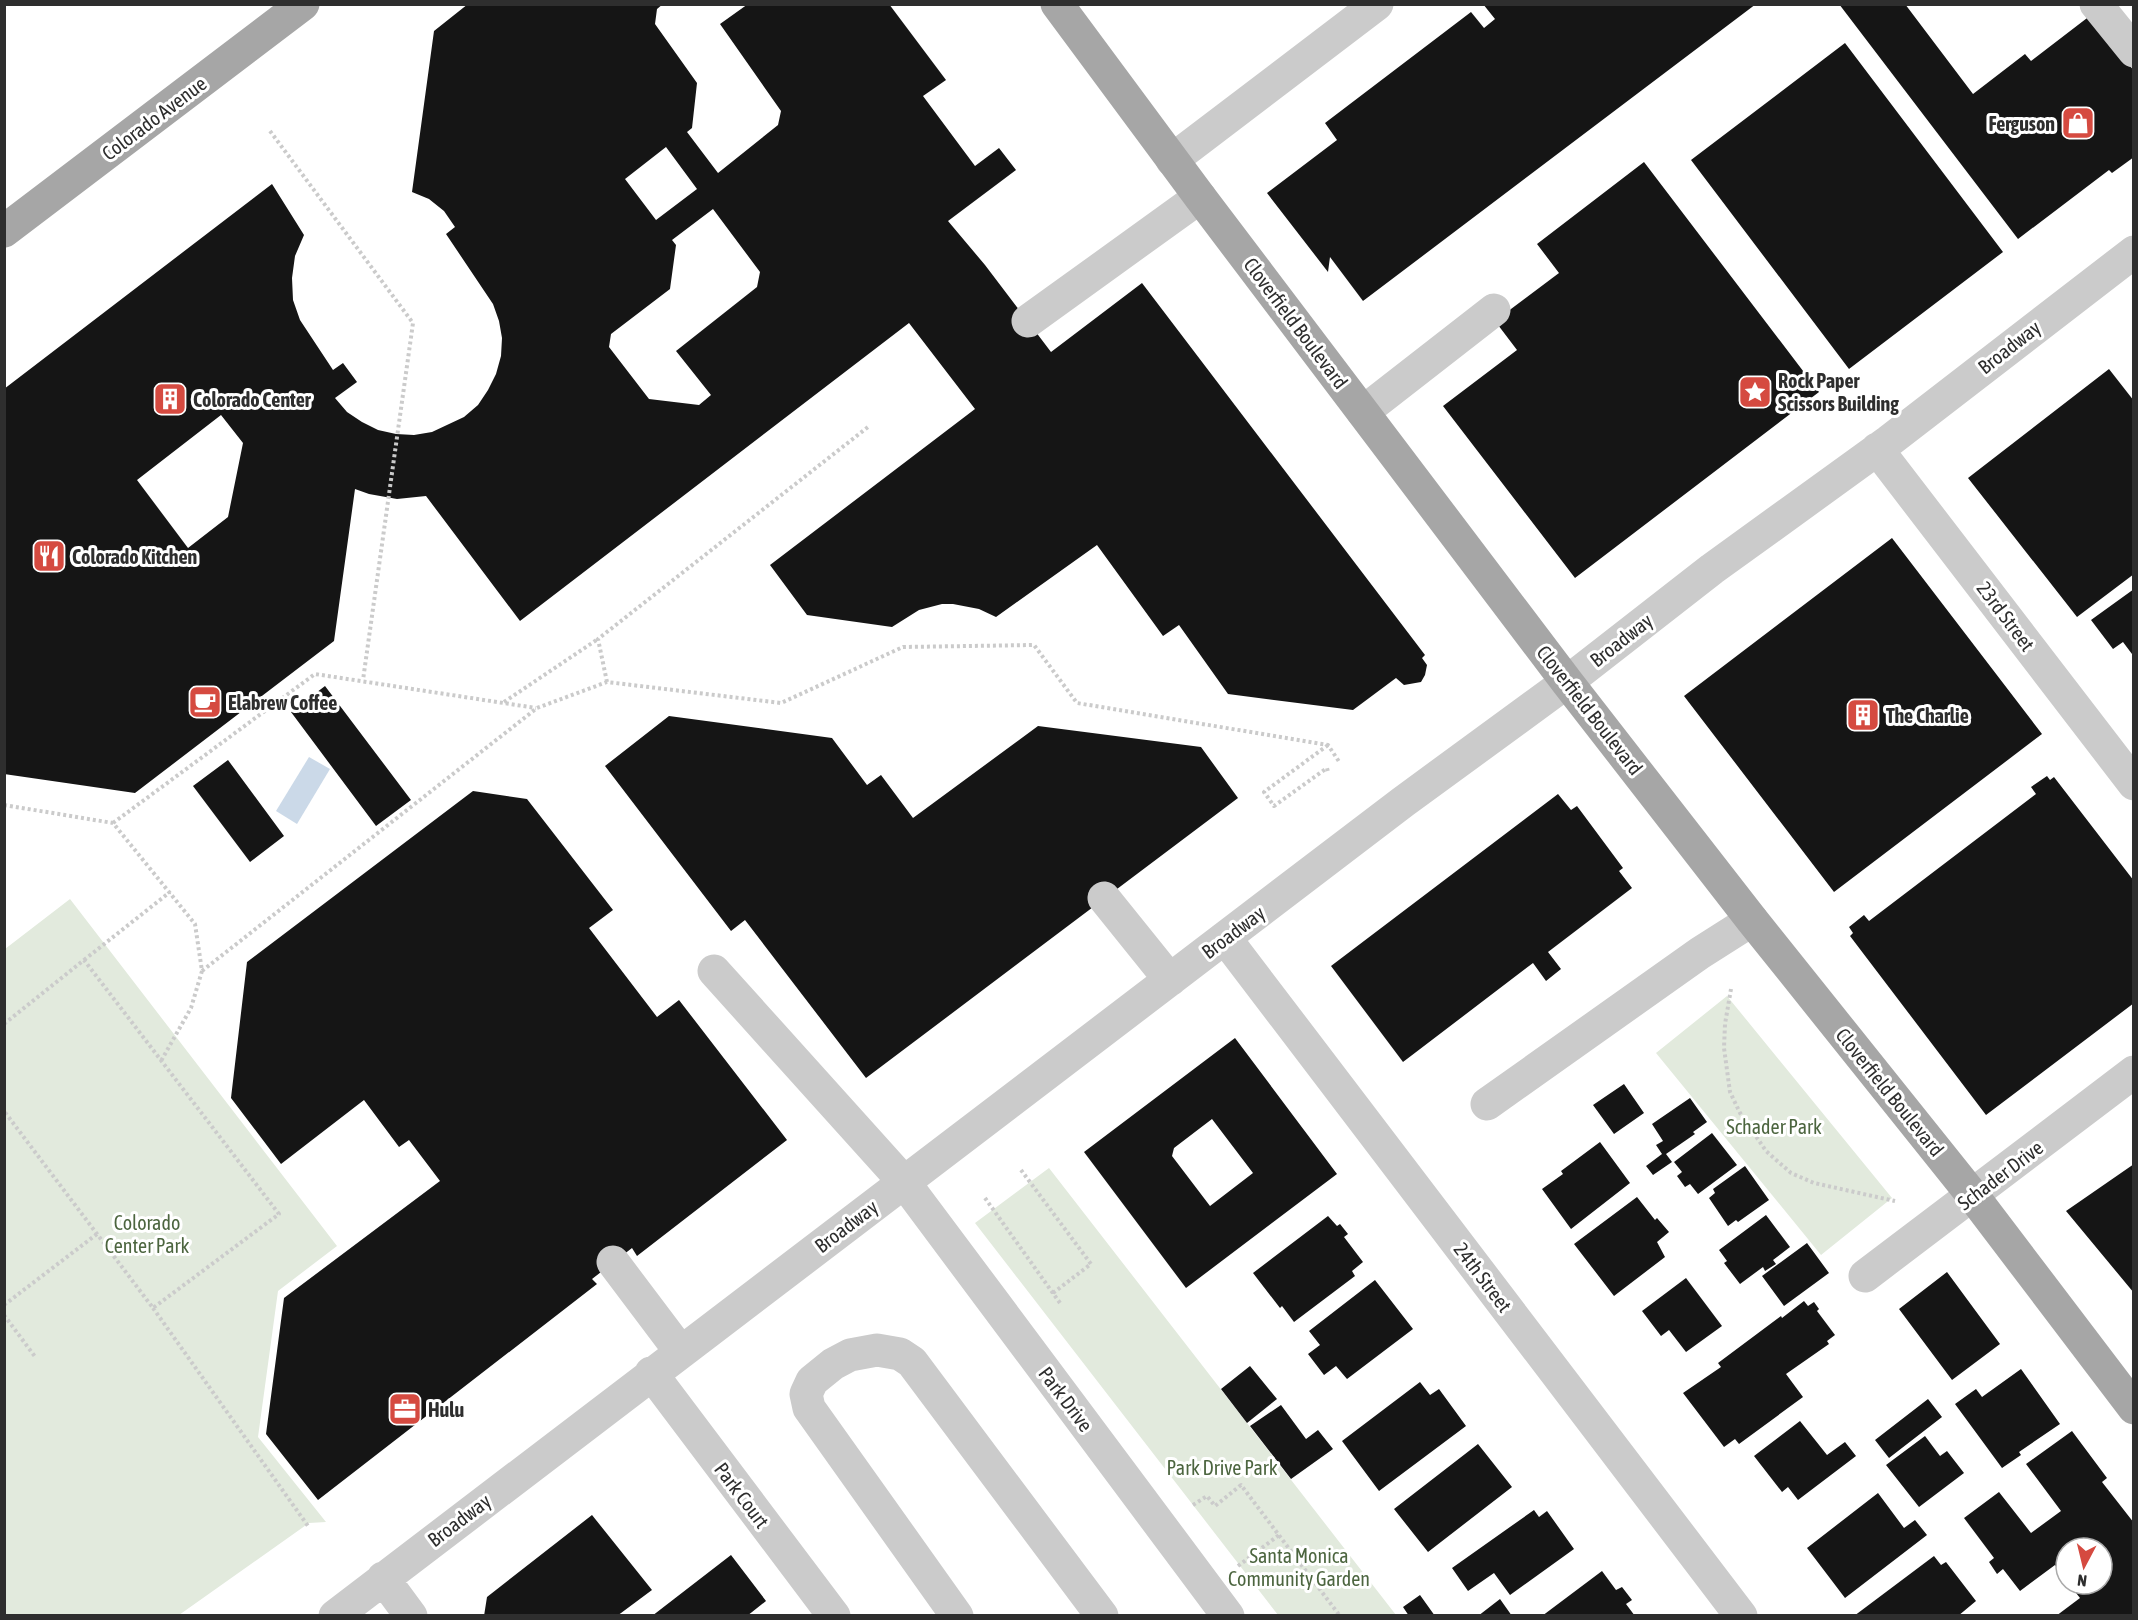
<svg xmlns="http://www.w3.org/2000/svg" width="2138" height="1620" font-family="'Asap Condensed',sans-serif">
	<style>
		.green { fill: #e2eadd }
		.water { fill: #cbd9e8 }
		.building { fill: #151515; fill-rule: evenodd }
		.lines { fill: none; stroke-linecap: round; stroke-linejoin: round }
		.path { stroke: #cbcbcb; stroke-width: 4; stroke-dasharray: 3 3; stroke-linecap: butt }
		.minor { stroke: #cbcbcb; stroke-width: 33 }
		.major { stroke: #a6a6a6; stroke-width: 33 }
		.labels { text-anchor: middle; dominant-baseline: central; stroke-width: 6; stroke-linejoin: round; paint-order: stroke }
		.street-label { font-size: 20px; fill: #2e2e2e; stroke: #fff }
		.poi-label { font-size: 20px; font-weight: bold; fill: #2e2e2e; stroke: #fff; text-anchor: start }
		.park-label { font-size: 20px; fill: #4c653f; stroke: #fff }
	</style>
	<rect width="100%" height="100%" fill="#fff"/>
	<path class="green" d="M70,899L337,1246L278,1291L258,1437L326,1522L309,1523L179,1615H5V949Z
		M1727,996L1892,1198L1821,1255L1656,1053Z
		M1049,1168L1396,1615H1278L975,1223Z"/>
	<path class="water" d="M309,757L330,769L297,824L276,811Z"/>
	<path class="building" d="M468,4H663L657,9L655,24L697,83L692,128L687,132L718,173L778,125L781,111L720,24L748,4H889L946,80L923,96L975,166L999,148L1016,170L948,221L985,265L1051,352L1142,283L1425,655L1422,658L1427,665L1425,675L1421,682L1404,685L1396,678L1353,710L1228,694L1179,625L1163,636L1097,545L996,617L979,609L953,604H942L919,610L892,627L807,615L770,565L975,409L909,323L520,621L426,496L397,499L369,494L355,489L334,641L135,793L4,774V389L272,184L304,235L295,256L292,278L293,300L300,320L333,370L343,363L357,382L335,398L347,412L362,422L378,430L396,434L414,435L432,432L464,417L478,405L488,390L496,374L501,356L502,338L499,321L493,304L446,234L455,227L444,211L429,199L412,192L434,31ZM666,147L697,189L656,220L625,179ZM713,209L760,272L757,287L676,351L711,395L699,405L649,399L609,347L611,334L670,289L676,245L672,240ZM221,415L243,443L228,517L188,548L137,480Z
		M1483,4H1756L1363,301L1330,257L1328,272L1267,193L1337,140L1325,123L1471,12L1484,28L1495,19Z
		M1839,4H1905L1973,94L2025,54L2031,61L2091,15L2134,71V157L2112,173L2109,170L2018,239Z
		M1845,43L2003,252L1849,369L1691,160Z
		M1644,162L1819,392L1575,578L1443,406L1517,350L1495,321L1559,273L1537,244Z
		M2109,369L2134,401V574L2077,617L1968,478Z
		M1892,538L2042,734L1834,892L1684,696Z
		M2134,589V653L2132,654L2123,642L2113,649L2091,620Z
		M325,686L411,800L376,826L291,712Z
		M669,716L832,738L867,785L881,775L913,818L1038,726L1201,747L1238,798L866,1078L745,920L731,931L605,766Z
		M228,760L284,836L250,862L193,786Z
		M2047,776L2050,780L2054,777L2134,881V1003L1986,1115L1850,936L1853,933L1849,927L1864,915L1869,921L2036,794L2031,787Z
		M473,791L527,799L613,910L589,928L657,1017L679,1000L787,1140L637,1256L632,1248L592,1279L597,1284L318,1500L266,1434L284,1298L440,1181L409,1140L399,1147L364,1100L281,1164L231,1098L247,962Z
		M1558,794L1571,810L1577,806L1623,868L1619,871L1632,888L1548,952L1561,969L1546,981L1533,963L1403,1062L1331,966Z
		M1235,1038L1337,1174L1186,1288L1084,1152ZM1212,1119L1253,1173L1210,1206L1172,1156L1174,1148Z
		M1624,1084L1644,1113L1614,1134L1593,1105Z
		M1690,1098L1707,1122L1693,1132L1695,1134L1666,1154L1672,1162L1653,1175L1646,1166L1662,1154L1656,1145L1663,1141L1652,1124Z
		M1712,1133L1737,1165L1698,1194L1690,1184L1685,1187L1677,1176L1682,1172L1674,1162Z
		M1600,1142L1630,1183L1571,1229L1542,1189L1563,1174L1561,1171Z
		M2134,1164V1293L2066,1211Z
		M1745,1166L1769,1200L1738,1222L1736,1220L1728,1226L1709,1198L1715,1193L1713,1189Z
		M1637,1197L1655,1220L1657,1218L1669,1232L1657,1242L1665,1257L1614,1296L1574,1244Z
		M1766,1215L1790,1247L1773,1260L1776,1264L1765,1271L1763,1267L1740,1284L1724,1263L1727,1261L1719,1250Z
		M1328,1216L1337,1226L1340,1224L1348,1234L1344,1237L1363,1262L1352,1271L1355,1276L1294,1322L1282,1306L1280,1308L1253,1273Z
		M1807,1243L1829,1273L1784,1306L1762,1276Z
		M1947,1272L2000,1344L1952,1380L1899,1309Z
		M1686,1278L1722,1326L1686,1352L1669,1330L1661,1336L1642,1311Z
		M1375,1280L1413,1329L1347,1379L1336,1366L1324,1375L1308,1354L1320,1345L1309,1331Z
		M1804,1301L1808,1306L1814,1302L1819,1309L1817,1311L1835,1335L1827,1341L1829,1344L1786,1374L1803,1397L1739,1444L1735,1439L1724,1447L1683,1393L1721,1367L1718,1363L1781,1316L1782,1318Z
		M1250,1366L1277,1399L1247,1423L1221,1389Z
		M2021,1369L2060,1424L2019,1452L2021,1455L2002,1468L1955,1404L1976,1389L1982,1397Z
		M1420,1382L1430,1395L1439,1389L1466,1426L1379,1491L1342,1441Z
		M1928,1399L1942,1417L1889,1458L1875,1440Z
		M1281,1405L1306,1439L1318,1430L1333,1449L1291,1479L1250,1426Z
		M1800,1421L1827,1455L1845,1442L1856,1456L1798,1500L1788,1487L1782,1492L1754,1456Z
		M2072,1431L2107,1478L2102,1482L2134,1523V1616H2056L2080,1598L2069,1584H2102V1548H2066V1580L2055,1565L2020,1591L2003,1569L1997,1574L1989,1562L1994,1558L1964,1518L1999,1492L2031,1533L2061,1511L2026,1464Z
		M1925,1436L1940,1456L1947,1451L1964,1473L1919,1507L1886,1465Z
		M1478,1444L1512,1487L1428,1552L1394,1509Z
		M1878,1493L1904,1528L1915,1520L1927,1535L1845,1598L1807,1548Z
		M1534,1510L1539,1517L1547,1511L1574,1549L1510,1595L1494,1573L1468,1591L1452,1568Z
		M592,1515L652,1590L617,1616H484L487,1597Z
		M731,1555L766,1601L747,1616H652Z
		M1934,1556L1941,1565L1946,1562L1976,1601L1958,1616H1854Z
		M1602,1571L1616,1590L1622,1587L1632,1600L1626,1604L1635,1616H1542Z
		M1420,1595L1435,1616H1409L1403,1607Z
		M1500,1599L1512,1616H1478Z"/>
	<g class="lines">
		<path class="path" d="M270,131L413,323L363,680
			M607,682L598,639L868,427
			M504,702L598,639
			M1328,745L1264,792L1274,806L1327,768L1328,772
			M4,805L113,823L195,924L202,971L191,1008L161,1061
			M113,823L315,674L536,708
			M84,960L170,892
			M202,971L537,708L607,682L781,703L903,647L1034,645L1077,703L1328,745L1340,763
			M1731,989L1725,1024L1724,1048L1730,1092L1740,1113L1766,1151L1791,1173L1814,1183L1895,1201
			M4,1024L84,960L279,1214L153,1308L4,1111
			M1021,1170L1091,1264L1053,1293
			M985,1198L1060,1303
			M4,1305L97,1234
			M153,1308L308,1526
			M4,1315L36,1358
			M1193,1505L1207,1496L1215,1506L1241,1485L1340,1616
			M1238,1566L1279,1535"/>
		<path class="minor" d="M2096,4L2134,51
			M1172,160L1377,4
			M1028,321L1200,197
			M1363,412L1494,310
			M1877,449L2134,784
			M1104,898L1170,980
			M1225,938L1741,1616
			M714,971L904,1182L1228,1616
			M1487,1104L1700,953L1752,920
			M613,1262L680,1351
			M1865,1276L2134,1072
			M651,1373L834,1616
			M383,1578L411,1616
			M335,1616L1403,802L1567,682L1712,569L1889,441L2134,252
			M957,1616L809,1408L806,1394L812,1381L833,1364L850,1355L877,1350L900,1354L912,1362L1102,1616"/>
		<path class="major" d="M1057,4L1200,197L1567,682L1752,920L1973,1196L2134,1408
			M4,231L303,4"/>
	</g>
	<defs>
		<g id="shop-square" transform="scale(1.725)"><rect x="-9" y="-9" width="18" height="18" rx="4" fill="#d54a40" stroke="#fff"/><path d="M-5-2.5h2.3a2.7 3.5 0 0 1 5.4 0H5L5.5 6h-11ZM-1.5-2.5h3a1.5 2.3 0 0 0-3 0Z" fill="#fff"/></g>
		<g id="sight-square" transform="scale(1.725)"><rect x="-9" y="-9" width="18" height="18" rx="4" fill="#d54a40" stroke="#fff"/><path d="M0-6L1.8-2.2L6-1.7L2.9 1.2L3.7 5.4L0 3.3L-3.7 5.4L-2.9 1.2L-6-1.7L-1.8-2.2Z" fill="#fff"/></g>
		<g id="building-square" transform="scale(1.725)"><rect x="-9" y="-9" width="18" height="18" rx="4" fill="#d54a40" stroke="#fff"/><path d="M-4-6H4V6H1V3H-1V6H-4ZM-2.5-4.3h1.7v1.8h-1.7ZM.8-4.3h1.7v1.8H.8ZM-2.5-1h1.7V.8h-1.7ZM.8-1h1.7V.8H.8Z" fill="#fff"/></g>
		<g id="restaurant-square" transform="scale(1.725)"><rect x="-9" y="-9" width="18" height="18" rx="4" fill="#d54a40" stroke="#fff"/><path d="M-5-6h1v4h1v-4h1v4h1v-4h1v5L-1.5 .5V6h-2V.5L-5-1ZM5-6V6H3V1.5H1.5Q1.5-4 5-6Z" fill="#fff"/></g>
		<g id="cafe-square" transform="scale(1.725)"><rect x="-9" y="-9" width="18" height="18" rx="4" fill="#d54a40" stroke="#fff"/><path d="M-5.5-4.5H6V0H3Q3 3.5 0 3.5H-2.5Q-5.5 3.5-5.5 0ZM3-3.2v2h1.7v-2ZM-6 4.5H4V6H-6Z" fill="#fff"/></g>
		<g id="office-square" transform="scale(1.725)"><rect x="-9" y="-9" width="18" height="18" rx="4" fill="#d54a40" stroke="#fff"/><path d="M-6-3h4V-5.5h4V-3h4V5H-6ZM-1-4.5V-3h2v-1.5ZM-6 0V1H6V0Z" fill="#fff"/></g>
	</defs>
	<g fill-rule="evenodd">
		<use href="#shop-square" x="2078" y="123"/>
		<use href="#sight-square" x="1755" y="392"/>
		<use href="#building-square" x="170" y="399"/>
		<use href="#restaurant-square" x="49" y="556"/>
		<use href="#cafe-square" x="205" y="702"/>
		<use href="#building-square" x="1863" y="715"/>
		<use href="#office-square" x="405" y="1409"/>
	</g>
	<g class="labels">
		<g class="street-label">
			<text transform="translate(154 118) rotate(-37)">Colorado Avenue</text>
			<text transform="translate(1296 323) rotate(53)">Cloverfield Boulevard</text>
			<text transform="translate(2009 347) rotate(-38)">Broadway</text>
			<text transform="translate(2006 616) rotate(53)">23rd Street</text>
			<text transform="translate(1621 640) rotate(-38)">Broadway</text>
			<text transform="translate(1590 710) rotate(52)">Cloverfield Boulevard</text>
			<text transform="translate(1233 932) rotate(-37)">Broadway</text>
			<text transform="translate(1890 1092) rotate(51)">Cloverfield Boulevard</text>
			<text transform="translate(2000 1175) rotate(-37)">Schader Drive</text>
			<text transform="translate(846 1226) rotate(-37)">Broadway</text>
			<text transform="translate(1483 1277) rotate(53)">24th Street</text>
			<text transform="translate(1066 1399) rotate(53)">Park Drive</text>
			<text transform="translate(742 1495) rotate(53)">Park Court</text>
			<text transform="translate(459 1520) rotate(-37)">Broadway</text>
		</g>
		<g class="poi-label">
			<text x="2055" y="123" text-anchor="end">Ferguson</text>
			<text x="1778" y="380">Rock Paper<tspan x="1778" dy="23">Scissors Building</tspan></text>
			<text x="193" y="399">Colorado Center</text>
			<text x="72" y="556">Colorado Kitchen</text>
			<text x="228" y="702">Elabrew Coffee</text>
			<text x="1886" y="715">The Charlie</text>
			<text x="428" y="1409">Hulu</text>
		</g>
		<g class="park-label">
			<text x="1774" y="1126">Schader Park</text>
			<text x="147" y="1222">Colorado<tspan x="147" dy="23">Center Park</tspan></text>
			<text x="1222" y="1467">Park Drive Park</text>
			<text x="1299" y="1555">Santa Monica<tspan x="1299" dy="23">Community Garden</tspan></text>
		</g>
	</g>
	<rect width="2138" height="1620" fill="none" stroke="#2e2e2e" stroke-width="12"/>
	<g transform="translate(2084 1566) rotate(187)"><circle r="28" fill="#ffffff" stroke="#ababab" stroke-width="1.5"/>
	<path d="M0-4.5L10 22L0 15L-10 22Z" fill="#d54a40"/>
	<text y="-9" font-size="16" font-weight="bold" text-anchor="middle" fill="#2e2e2e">N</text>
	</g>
</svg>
